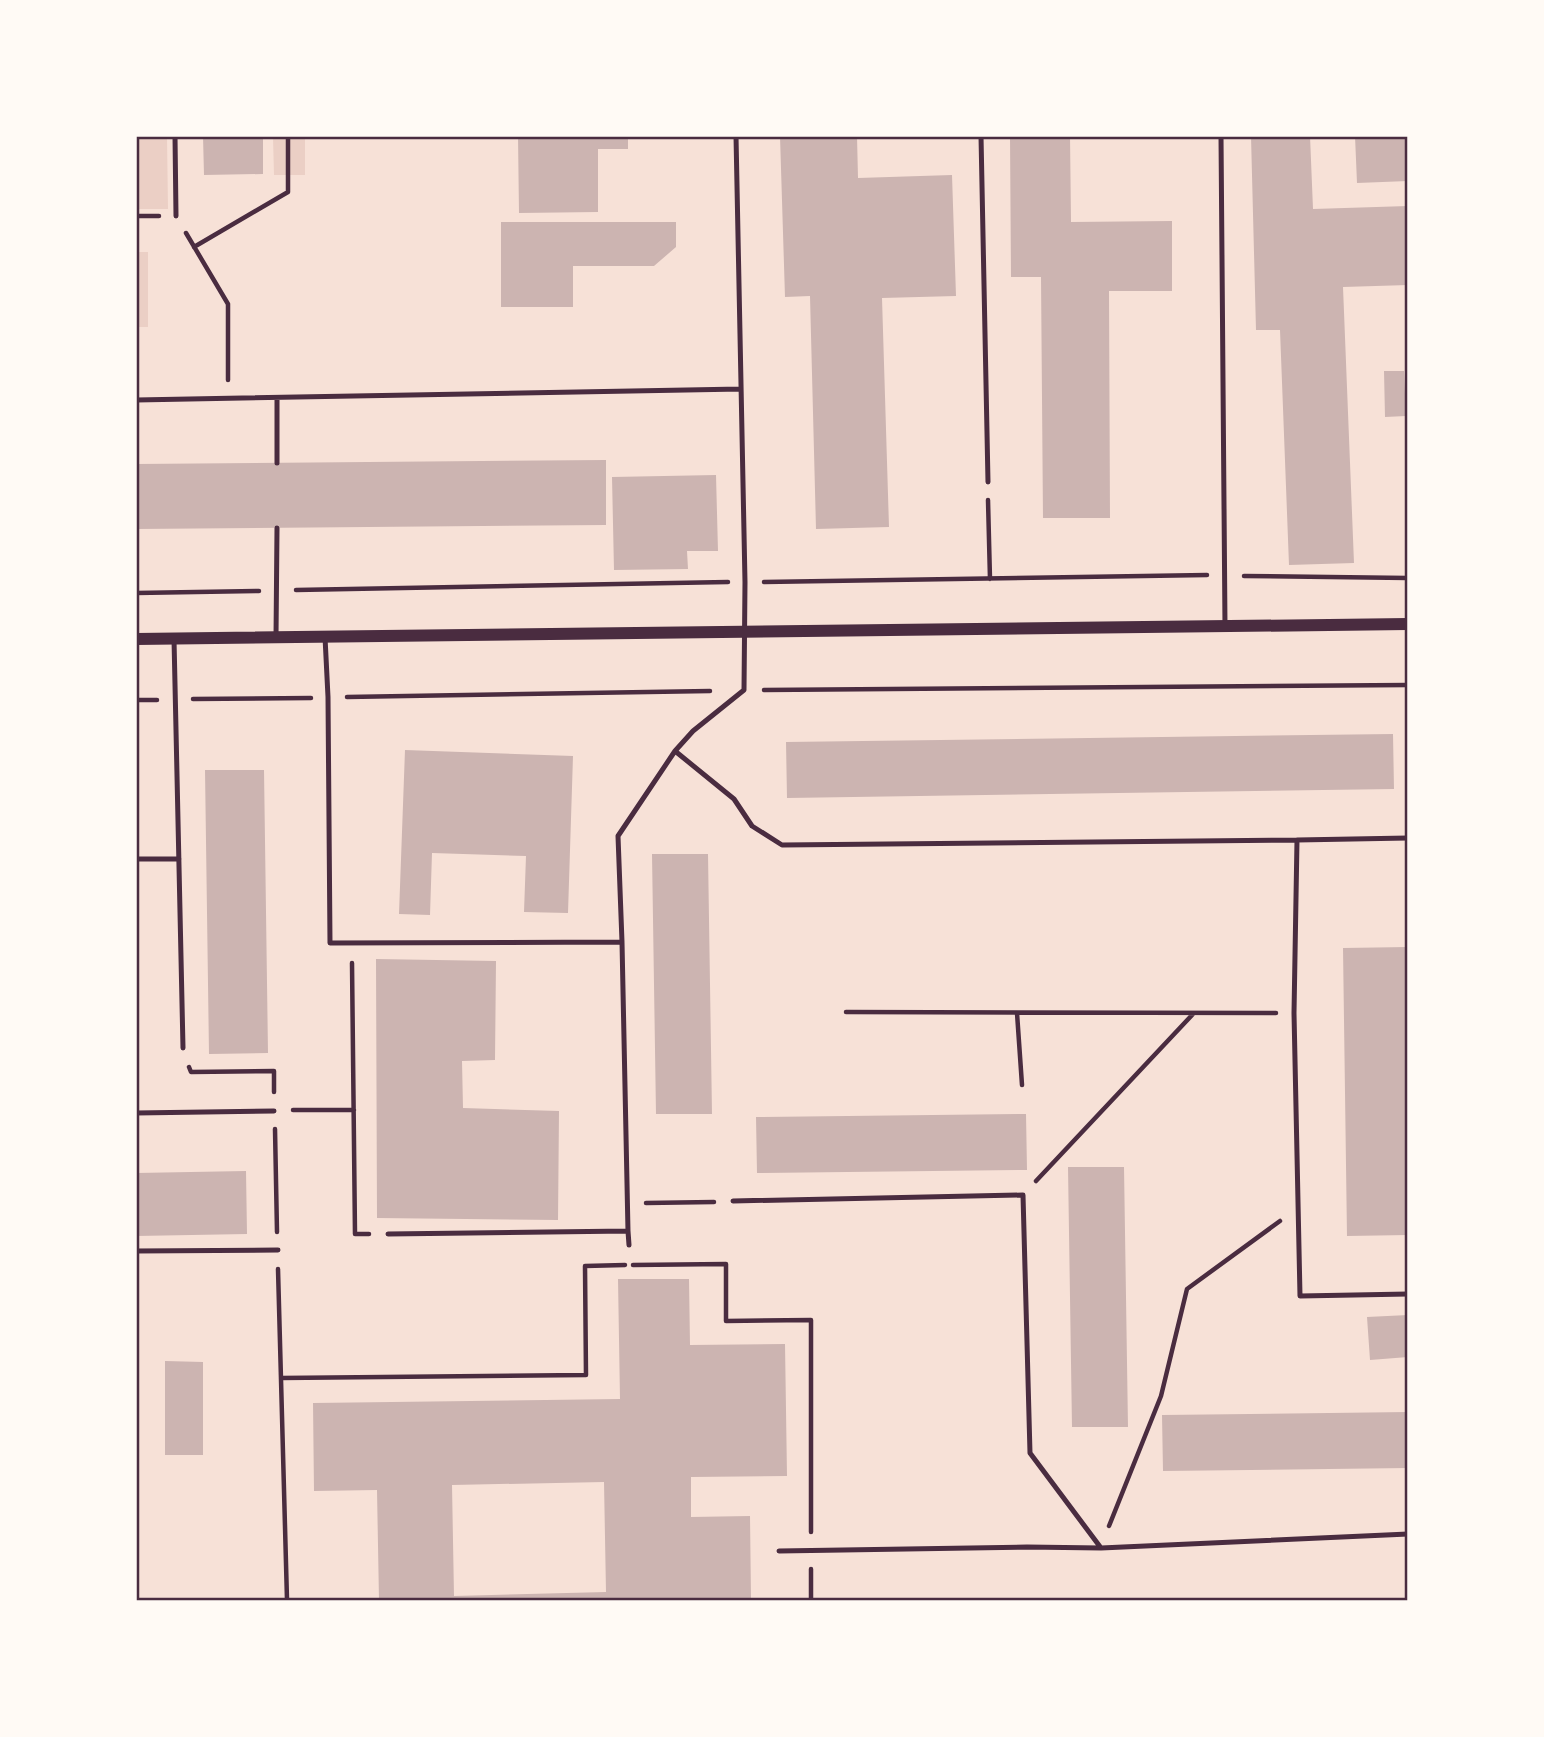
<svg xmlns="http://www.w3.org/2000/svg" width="1544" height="1737" font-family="Roboto,sans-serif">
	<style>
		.green { fill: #ebcfc5 }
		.building { fill: #ccb4b1; fill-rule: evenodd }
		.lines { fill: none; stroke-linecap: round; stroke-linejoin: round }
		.path { stroke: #4a2c40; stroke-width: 4.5 }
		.service { stroke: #4a2c40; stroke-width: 5 }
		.tertiary { stroke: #4a2c40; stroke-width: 12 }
		.neatline { fill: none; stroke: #4a2c40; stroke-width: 2.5 }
	</style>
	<rect width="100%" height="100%" fill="#f7e1d7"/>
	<path class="green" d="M136,137H167L168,209H137Z
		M273,137H305V175H274Z
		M137,252H148V327H137Z"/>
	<path class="building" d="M203,136H263V174L204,175Z
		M518,136H628V149H598V212L519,213Z
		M780,136H857L858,178L952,175L956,296L882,298L889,527L816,529L810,296L785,297Z
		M1010,136H1070L1071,222L1172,221V291H1109L1110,518H1043L1041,277H1011Z
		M1251,136H1310L1313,209L1408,206V285L1343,287L1354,563L1289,565L1280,330H1256Z
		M1355,136H1406L1408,181L1357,183Z
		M501,222H676V247L654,266H573V307H501Z
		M1384,371H1404L1406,416L1385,417Z
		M606,460V525L136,529V464Z
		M716,475L718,551H687L688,569L614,570L612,477Z
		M1393,734L1394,789L787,798L786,742Z
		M405,750L573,756L568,913L524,912L526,856L432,853L430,915L399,914Z
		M205,770H264L268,1053L209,1054Z
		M652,854H708L712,1114H656Z
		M1408,947V1235L1347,1236L1343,948Z
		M376,959L496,961L495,1060L462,1061L463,1108L559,1111L558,1220L377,1218Z
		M1026,1114L1027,1170L757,1173L756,1117Z
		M1068,1167H1124L1128,1427H1072Z
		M246,1171L247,1234L136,1236V1173Z
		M618,1279H689L690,1345L785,1344L787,1476L691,1477V1517L750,1516L751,1600H379L377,1490L314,1491L313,1403L620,1399ZM604,1482L606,1592L454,1596L452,1485Z
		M1408,1315V1357L1370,1360L1367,1317Z
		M165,1361L203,1362V1455H165Z
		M1408,1412V1468L1163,1471L1162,1415Z"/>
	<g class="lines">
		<path class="path" d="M136,216H159
			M186,233L228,304V380
			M194,247L288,192V136
			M988,500L990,579
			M1244,576L1408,578
			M764,582L1207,575
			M296,590L728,582
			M136,593L259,591
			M764,690L1408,685
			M347,697L710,691
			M193,699L311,698
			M136,700H157
			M352,963L355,1234H369
			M846,1012L1276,1013
			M1017,1013L1022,1085
			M189,1067L191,1072L274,1071V1092
			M293,1110H354
			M275,1129L277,1232
			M1036,1181L1193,1014
			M646,1203L714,1202
			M633,1265L726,1264V1321L811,1320V1532
			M278,1269L287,1600
			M281,1378L586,1375L585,1266L625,1265
			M1109,1526L1161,1396L1187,1289L1280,1221
			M811,1569V1600"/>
		<path class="service" d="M175,136L176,216
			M981,136L988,482
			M1221,136L1225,626
			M136,400L741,389
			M277,463V398
			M276,637L277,528
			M325,637L328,697L330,943L622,942
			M174,639L183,1048
			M675,751L734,799L752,826L782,845L1297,840L1408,838
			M1297,840L1294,1013L1300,1296L1408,1294
			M136,859H179
			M136,1113L274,1111
			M733,1201L1023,1195L1030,1453L1101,1548L1408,1534
			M628,1231L629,1245
			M388,1234L628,1231L622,942L618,836L675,751L693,731L744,690L745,582L736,136
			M136,1251L278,1250
			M779,1551L1027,1547L1101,1548"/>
		<path class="tertiary" d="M136,639L1408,624"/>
	</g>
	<rect width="1544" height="1737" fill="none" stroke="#fffaf5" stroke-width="276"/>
	<rect x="138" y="138" width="1268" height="1461" class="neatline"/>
</svg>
